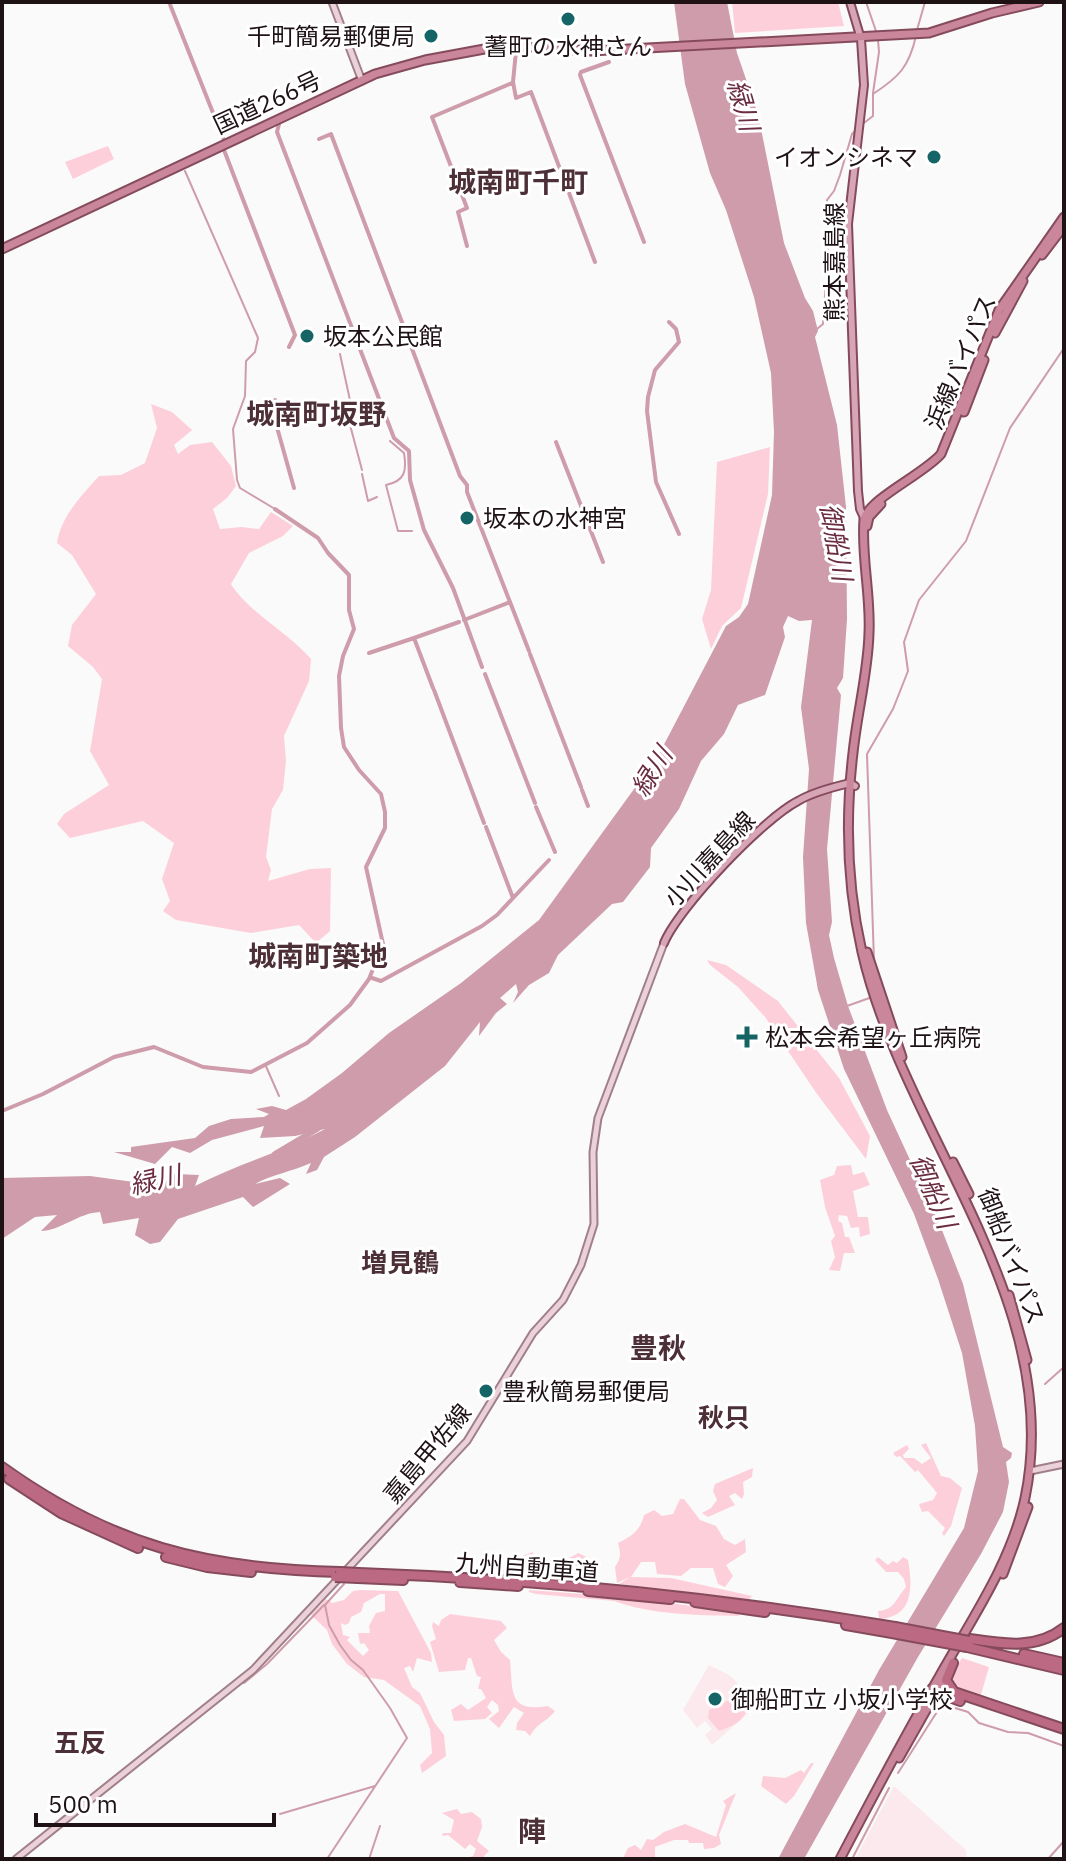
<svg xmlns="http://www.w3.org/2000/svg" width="1066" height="1861" font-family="'IBM Plex Sans','Noto Sans JP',sans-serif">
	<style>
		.built { fill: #fce9ee }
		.green { fill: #fdcfdb; fill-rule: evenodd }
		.water { fill: #ce9caa }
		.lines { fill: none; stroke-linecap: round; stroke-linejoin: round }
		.stream { stroke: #ce9caa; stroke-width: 2 }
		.canal { stroke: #ce9caa; stroke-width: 4 }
		.river { stroke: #ce9caa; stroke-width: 6 }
		.secondary-casing { stroke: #a17f88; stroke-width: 9 }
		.primary-casing { stroke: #854b5c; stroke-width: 10 }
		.trunk-casing { stroke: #854b5c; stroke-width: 11 }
		.motorway-casing { stroke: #854b5c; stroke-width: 12 }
		.secondary { stroke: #ebd2da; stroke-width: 5 }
		.primary { stroke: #d7a5b5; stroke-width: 6 }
		.trunk { stroke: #ca879c; stroke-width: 7 }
		.motorway { stroke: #bc6983; stroke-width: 8 }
		.motorway-bridge-casing { stroke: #854b5c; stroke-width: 12; stroke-linecap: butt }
		.motorway-bridge { stroke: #bc6983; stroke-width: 8 }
		.poi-dot { fill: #156466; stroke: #fff; stroke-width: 3 }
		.labels { text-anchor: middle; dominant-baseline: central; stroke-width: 6; stroke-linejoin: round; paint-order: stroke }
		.poi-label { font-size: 24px; fill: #1e1215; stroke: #fff; text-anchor: start }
		.street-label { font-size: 24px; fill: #1e1215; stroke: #fff }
		.water-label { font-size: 26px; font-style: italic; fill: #6b2c42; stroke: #fff }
		.neighbourhood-label { font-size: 26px; font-weight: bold; fill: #4c2f37; stroke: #fff }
		.quarter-label { font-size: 28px; font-weight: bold; fill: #4c2f37; stroke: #fff }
	</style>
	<rect width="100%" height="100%" fill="#fafafa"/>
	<path class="built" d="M709,1665L729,1675L738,1683L731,1689L751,1711L712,1745L705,1735L712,1729L705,1721L697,1728L683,1710Z
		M894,1786L966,1850L967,1859H855Z"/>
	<path class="green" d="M732,2H838L844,26L735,33Z
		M108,146L114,159L73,179L65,162Z
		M151,404L172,412L192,430L174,445L178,454L190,445L212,442L231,466L236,486L227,498L213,509L220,529L242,527L259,529L271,512L293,526L283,536L249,553L231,584C248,612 288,632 311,659L309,681L284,736L286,761L283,790L272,809L266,857L271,870L268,881L310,869L331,868L330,931L316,943L299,925L251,933L176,920L163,911L170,901L162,879L174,843L143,821L70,838L57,824L64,814L109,785L90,751L102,679L93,667L68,646L72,625L96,594L72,555L57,543C61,516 82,495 99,476L121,475L145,463L157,428Z
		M770,447L768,494L741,608L722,626L711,649L702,619L711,590L717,462Z
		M707,960L726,965L778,1001L839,1078L870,1136L866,1159L817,1094L765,1017L738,987L710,965Z
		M851,1165L853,1175L864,1172L870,1185L853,1191L858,1217H868L870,1234L860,1237L859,1227L851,1228L847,1216L839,1215L838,1221L842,1223L845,1237H849L855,1253H844L840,1271L829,1270L835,1257L831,1241L835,1236L825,1207L820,1180L834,1175L837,1166Z
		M926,1443L941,1476L950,1478L962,1488L951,1526L944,1536L942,1533L945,1528L928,1511L922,1512L919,1504L933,1500L937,1493L918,1470L915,1472L900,1456L896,1457L893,1453L907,1445L909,1449L903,1455L904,1458H914L922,1464L931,1458L921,1445Z
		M753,1468L752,1477L743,1482L744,1494L742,1499L735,1493L729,1496L735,1505L708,1517L702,1513L711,1508L717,1500L713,1491L715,1484Z
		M680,1499H684L700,1520L716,1526L724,1539L735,1545L745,1539L746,1552L726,1565L733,1576L725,1587L718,1584L713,1568H691L681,1576L657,1574L655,1562H641L631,1577L671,1578L752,1596L749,1600L619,1584L630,1577L617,1583L615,1567C621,1559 621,1553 618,1543C632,1536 640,1531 644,1515L654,1510L662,1516L673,1514Z
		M533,1552L535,1562L542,1565L549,1560C560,1561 567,1560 578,1553L589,1558L594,1570V1582L495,1573V1571L511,1569L510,1559L514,1558L519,1570H522L519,1557Z
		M878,1557L888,1565L893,1561L897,1563L903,1557L908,1560C913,1588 913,1617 879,1619L878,1611C895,1610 896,1598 906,1587L904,1579L898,1572H886L875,1560Z
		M360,1590L398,1591L431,1653L432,1662L417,1658L413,1672L410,1666L404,1668L412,1687L420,1693L434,1722L444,1735L446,1756L422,1773L420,1765L432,1753L430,1729L420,1706L384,1680L364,1677L347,1664L332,1644L327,1630L311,1615L326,1599L332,1603L344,1600L353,1591ZM380,1594H385V1611L376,1613L369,1626L370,1633H358L360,1644L364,1643L369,1650L363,1656L347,1640L350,1637L343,1635L341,1623L345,1625L349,1623L351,1617L361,1612L364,1603Z
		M529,1590L611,1596L742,1612L738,1616C698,1615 652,1615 614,1601L536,1594L529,1592Z
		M450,1614L501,1621L507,1628L494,1640L501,1652L510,1660C513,1692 508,1713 548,1706L555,1711C547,1722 539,1721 530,1736L525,1731L516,1730L517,1723L524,1713L514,1707L499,1728L489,1719L499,1711L498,1705L492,1700L487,1707L492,1713L485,1719L454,1721L451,1710L461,1704L468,1710L486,1698L481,1689H478L481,1677L477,1676L471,1658H468L465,1670L439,1672L430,1642L436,1639L432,1626L433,1622L439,1626L441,1620Z
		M962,1658L989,1667L980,1698L960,1692L950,1683L951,1675Z
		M731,1699L747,1708C745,1721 730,1727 719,1731L708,1718L709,1710Z
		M811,1763H814L794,1796L786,1804L761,1786L763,1776L785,1778L801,1770L804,1773Z
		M736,1793L719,1835L721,1844L714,1848L704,1849L703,1843H689L688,1840H674L655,1847V1859L623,1858L628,1848L635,1845L641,1850L647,1839L653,1840L664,1832L685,1824L716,1837L726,1805L723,1801Z
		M457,1809L461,1814L472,1812L481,1819L482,1827L477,1841L489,1851L484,1856L485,1859H463L473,1856L476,1849L470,1844L465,1849L448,1835L442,1836L443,1833H451L454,1820L442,1813Z"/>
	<path class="water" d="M674,2H727L737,53L758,114L784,243L805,298L813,311L818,331L815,337L837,425L846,507L847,619L843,678L837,688L841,695L827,849L832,922L829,935L834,958L848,1006L887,1110L940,1225L963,1284L1003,1447L1012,1453L1011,1458L1006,1462L1009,1482L1003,1512L981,1554L918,1657L804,1859H778L879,1670L964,1528L978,1471L975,1426L962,1353L938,1279L914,1214L844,1069L818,990L806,923L803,857L809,769L801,707L812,620L799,621L788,616L783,627L785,637L765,695L738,705L724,734L701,761L679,809L651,848L650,867L623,902L612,904L558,955L549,973L529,985L513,1003L518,992L516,984L500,998L507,1004L496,1013L479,1036L480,1022L445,1066L355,1137L324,1157L317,1170L306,1174L311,1163C293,1171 271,1175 255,1184L280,1178L290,1184L253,1207L243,1197L178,1219L160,1242L150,1244L135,1235L139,1218L103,1224L100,1212C78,1213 60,1231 41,1231L57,1215L35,1217L2,1239V1178L90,1176L141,1183L148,1178L166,1181L175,1174L199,1175L195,1186C237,1164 283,1152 325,1129L295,1136L260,1138L264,1126L212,1140L190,1153L172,1147L155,1164L114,1152H131V1147L195,1138L209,1126L231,1119L264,1117L269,1114L256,1109L272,1106L286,1110L306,1099L342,1073L389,1033L461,983L539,920L658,756L726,626L739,617L748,604L772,495L774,432L771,373L754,297L726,210L710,173L685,84Z"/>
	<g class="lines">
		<path class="stream" d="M866,2L877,34
			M917,30L925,2
			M873,93L879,52L878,40
			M860,126L873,116V94C899,77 909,67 916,36
			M185,171L258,338L255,352L246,361L245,396L233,429L237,480L240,488L275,509
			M817,329L823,324L828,253L827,200L834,191L840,175L852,134L856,130
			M340,354L351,405L345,406L362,470
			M390,441L404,453C407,471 405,481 386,485L398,531H412
			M362,474L368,501L377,497
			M877,973L874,961L867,754L893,709L908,671L904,642L919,600L966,541L1010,428L1064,348
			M847,1006L875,996
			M265,1064L279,1096
			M1045,1384L1064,1367
			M244,1683L267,1664L324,1605
			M898,1773L942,1704L968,1712L979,1723L1008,1732L1028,1733L1064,1746
			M280,1814L375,1786
			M327,1859L407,1738L390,1708L363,1670L351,1660L340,1645L329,1625L325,1605L344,1584
			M369,1859L380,1826
			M852,1859L889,1788
			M1048,1859L1064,1841"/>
		<path class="canal" d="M169,2L223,138
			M516,51L513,82L516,98L531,92L595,262
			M609,62L581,72L580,75L644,242
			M279,124L277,132L394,438L409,451L410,480L424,530L453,588L482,667
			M319,139L331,134L460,476L467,485V492L510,602
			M224,150L295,335L289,347
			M467,246L458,212L467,208L432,117L512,83
			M669,322L676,329L679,342L655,370L648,397L647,411L656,482L679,534
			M275,400L273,413L294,488
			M556,442L603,562
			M464,620L510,602L529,651
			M369,653L414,638
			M530,654L581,787
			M485,674L535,803
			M433,688L414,638L459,622
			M434,690L484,823
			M582,790L588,806
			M536,807L555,852
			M486,827L513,898
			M372,978L381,981L482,926L497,915L549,860
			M2,1111L43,1094L114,1057L154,1047L203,1067L251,1072L307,1043L350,1005L369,979L383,944L366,867L385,828V812L381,794L359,770L344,747L341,728L339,676L343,656L354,629L349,610V575L328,553L318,538L275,509"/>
		<path class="river" d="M275,1154L317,1129"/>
		<g class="secondary-casing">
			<path id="secondary" d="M332,2L362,81
				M1030,1471L1064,1464
				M16,1859L253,1670L467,1441L533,1333L563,1300L581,1265L594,1224L593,1152L598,1118L664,943"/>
		</g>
		<g class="primary-casing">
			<path id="primary" d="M850,2L861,39L864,85L848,224L858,491L860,509L866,522
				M664,943C679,907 763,819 798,801C813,792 833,787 850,783L855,786"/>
		</g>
		<g class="trunk-casing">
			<path id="trunk" d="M2,249L375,74L425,60L506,45L591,51L929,33L992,13L1039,2
				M1042,255L1064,226
				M995,333L1023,281
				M964,412L984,360
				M867,526L869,517L881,504
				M867,952L902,1057
				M953,1162L969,1194
				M1009,1295L1027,1360
				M1003,1574L1028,1507
				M899,1758L946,1675
				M840,1859C872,1798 904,1737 939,1677C971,1620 1011,1563 1025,1498C1066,1302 903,1133 862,952C847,886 845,820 853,753C857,713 868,673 869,633C871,595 861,557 864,519C870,498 924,474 941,454L999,310L1064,217"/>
		</g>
		<g class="motorway-casing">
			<path id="motorway" d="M2,1467C112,1546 206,1569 340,1572
				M9,1479L61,1513L138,1548
				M166,1557L207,1567L251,1572
				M359,1573C541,1579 716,1597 895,1627
				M358,1578L403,1580
				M460,1582L518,1586
				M588,1591L670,1599
				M695,1602L765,1612
				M846,1625L892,1633
				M970,1639C1003,1644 1036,1650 1064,1628
				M967,1647L1064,1670
				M1024,1654L1064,1663
				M953,1663L946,1680L954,1692L1064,1729
				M932,1689L936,1692L960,1701"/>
		</g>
		<use href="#secondary" class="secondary"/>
		<use href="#primary" class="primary"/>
		<use href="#trunk" class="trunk"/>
		<use href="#motorway" class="motorway"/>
		<g class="motorway-bridge-casing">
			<path id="motorway-bridge" d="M340,1572L359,1573
				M335,1577L358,1578
				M895,1627L969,1641
				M892,1633L967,1647"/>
		</g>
		<use href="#motorway-bridge" class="motorway-bridge"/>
	</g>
	<g class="poi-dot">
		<circle cx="568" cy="19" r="8"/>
		<circle cx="431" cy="36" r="8"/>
		<circle cx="934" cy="157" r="8"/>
		<circle cx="307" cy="336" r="8"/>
		<circle cx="467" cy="518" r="8"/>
		<path d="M743 1025h8v8h8v8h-8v8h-8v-8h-8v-8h8z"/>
		<circle cx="486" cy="1391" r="8"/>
		<circle cx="715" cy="1699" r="8"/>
	</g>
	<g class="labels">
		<g class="poi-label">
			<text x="415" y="36" text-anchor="end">千町簡易郵便局</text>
			<text x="568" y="46" text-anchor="middle">蓍町の水神さん</text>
			<text x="918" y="157" text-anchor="end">イオンシネマ</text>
			<text x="323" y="336">坂本公民館</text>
			<text x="483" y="518">坂本の水神宮</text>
			<text x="765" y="1037">松本会希望ヶ丘病院</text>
			<text x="502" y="1391">豊秋簡易郵便局</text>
			<text x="731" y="1699">御船町立 小坂小学校</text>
		</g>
		<g class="street-label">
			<text transform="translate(267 102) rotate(-25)">国道266号</text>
			<text transform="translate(834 262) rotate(-90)">熊本嘉島線</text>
			<text transform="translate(960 362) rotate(-67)">浜線バイパス</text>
			<text transform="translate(709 859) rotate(-47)">小川嘉島線</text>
			<text transform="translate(1012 1256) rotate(69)">御船バイパス</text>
			<text transform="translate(427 1453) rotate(-50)">嘉島甲佐線</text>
			<text transform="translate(527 1567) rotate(4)">九州自動車道</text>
		</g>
		<g class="water-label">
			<text transform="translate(744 105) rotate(74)">緑川</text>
			<text transform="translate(837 542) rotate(80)">御船川</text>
			<text transform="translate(651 771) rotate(-58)">緑川</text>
			<text transform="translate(155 1179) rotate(-13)">緑川</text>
			<text transform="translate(934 1191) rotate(67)">御船川</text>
		</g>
		<g class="neighbourhood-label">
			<text x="400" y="1262">増見鶴</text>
			<text x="724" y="1417">秋只</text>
			<text x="80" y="1742">五反</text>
		</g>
		<g class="quarter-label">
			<text x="518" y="181">城南町千町</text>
			<text x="316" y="413">城南町坂野</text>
			<text x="318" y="955">城南町築地</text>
			<text x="658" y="1347">豊秋</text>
			<text x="532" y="1830">陣</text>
		</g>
	</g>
	<rect width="1066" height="1861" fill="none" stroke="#1e1215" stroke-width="8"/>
	<path d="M36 1813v12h238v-12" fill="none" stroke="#1e1215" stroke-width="4"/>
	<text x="48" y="1813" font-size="24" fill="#1e1215" stroke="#ffffff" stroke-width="6" paint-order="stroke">500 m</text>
</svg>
